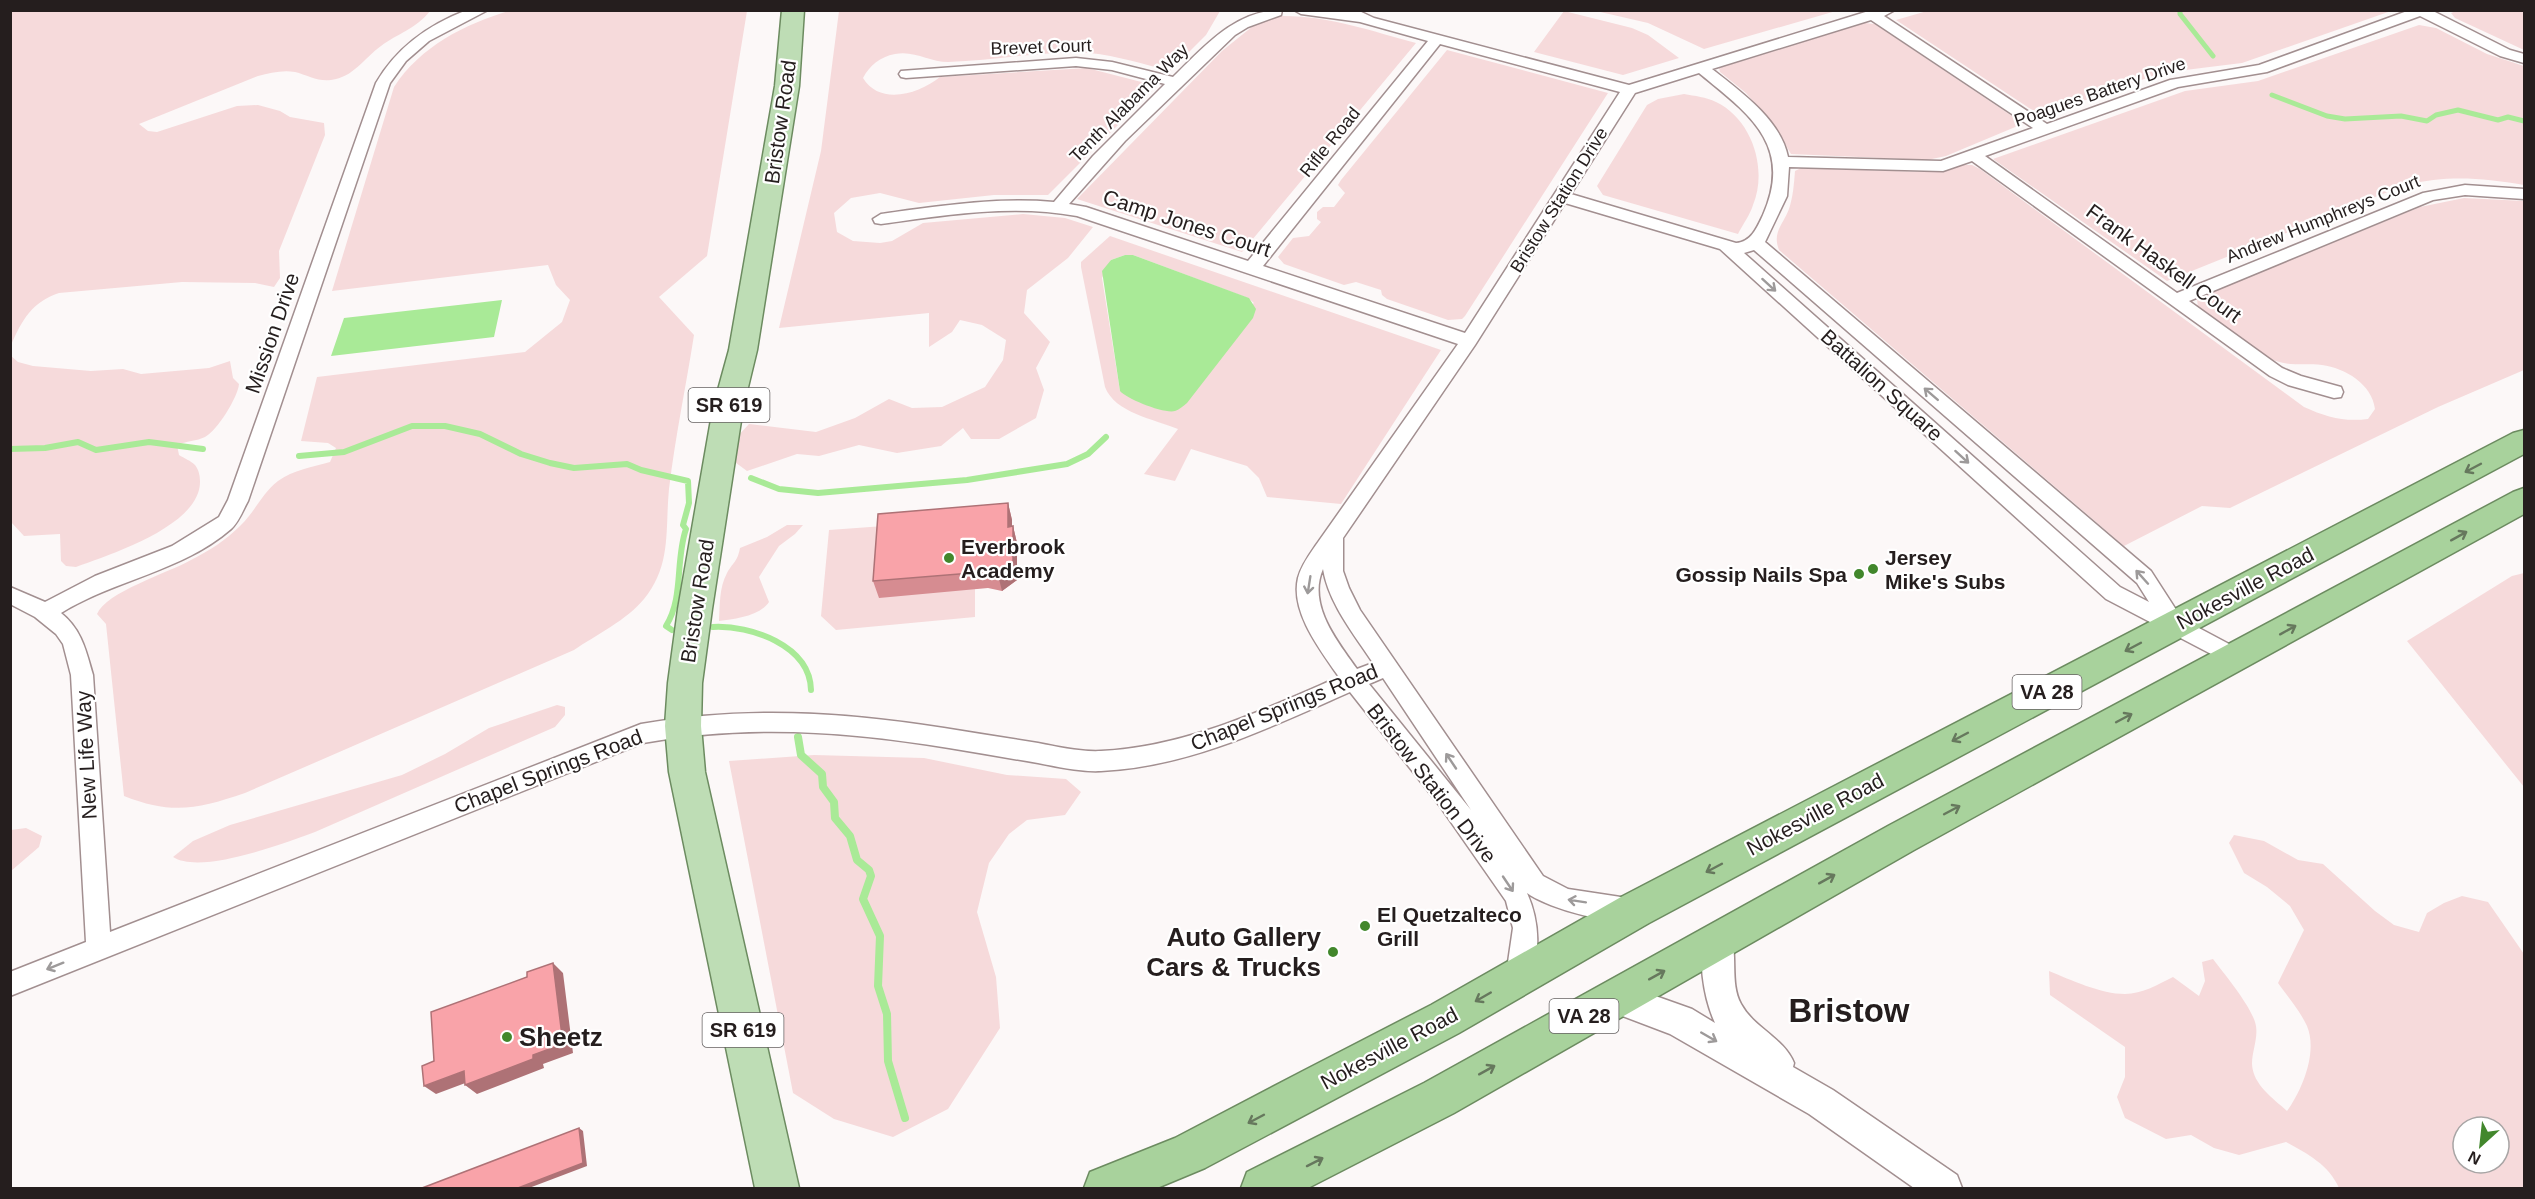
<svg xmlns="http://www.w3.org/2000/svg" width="2535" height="1199" font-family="Helvetica,sans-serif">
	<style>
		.green { fill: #f6dadb; fill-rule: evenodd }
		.water { fill: #a9ea97 }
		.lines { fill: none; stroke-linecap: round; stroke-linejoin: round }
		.stream-far2 { stroke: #a9ea97; stroke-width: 5 }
		.stream-far1 { stroke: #a9ea97; stroke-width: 6 }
		.stream { stroke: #a9ea97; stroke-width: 8 }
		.minor-casing { stroke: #a28f90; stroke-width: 3 }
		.tertiary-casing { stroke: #a28f90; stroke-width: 3 }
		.primary-casing { stroke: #6c8b60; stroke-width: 3 }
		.trunk-casing { stroke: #6c8b60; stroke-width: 3 }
		.minor { fill: #fff; fill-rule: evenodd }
		.tertiary { fill: #fff; fill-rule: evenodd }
		.primary { fill: #beddb5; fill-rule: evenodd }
		.trunk { fill: #a8d29c; fill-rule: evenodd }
		.wall { fill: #d68c91 }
		.shaded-wall { fill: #ae7276 }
		.building { fill: #f9a3a9; stroke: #ae7276; stroke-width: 1.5 }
		.oneway { stroke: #9d9a9a }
		.oneway2 { stroke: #66785d }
		.poi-dot { fill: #42872c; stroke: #fff; stroke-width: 2 }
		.labels { text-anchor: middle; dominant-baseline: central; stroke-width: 4.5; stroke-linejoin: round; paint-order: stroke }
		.far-street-label { font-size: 18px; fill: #251e1e; stroke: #fff }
		.shield { fill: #fff; stroke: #666262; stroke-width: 1.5 }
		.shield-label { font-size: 20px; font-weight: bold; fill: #251e1e }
		.street-label { font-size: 21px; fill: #251e1e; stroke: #fff }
		.poi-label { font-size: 21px; font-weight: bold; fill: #251e1e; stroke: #fff; text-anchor: start }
		.near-poi-label { font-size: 26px; font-weight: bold; fill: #251e1e; stroke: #fff; text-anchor: end }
		.near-district-label { font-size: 33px; font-weight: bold; fill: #251e1e; stroke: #fff }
	</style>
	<rect width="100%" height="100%" fill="#fcf8f8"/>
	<path class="green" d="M11,10H430V11C417,28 397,34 381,46C363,59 354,77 331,80C319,82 307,75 295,72C282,70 270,73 258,76L139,124L148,131L157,132L237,106L258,105L280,111L290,117L324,123L325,135L279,251L280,278L274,287L255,283L182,282L59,293C32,302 22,320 11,345Z
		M512,10L747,11L707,256L659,297L694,335C686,386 675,438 669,489C665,529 672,565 644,599C627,620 596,635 574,650L245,793C198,809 172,815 124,796L106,624L97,614C106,592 168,573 191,560C209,551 226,540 240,526C255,512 262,493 278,481C293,470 313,467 330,462L336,448L328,443L301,441L317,377L525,352L562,322L570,300L556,285L548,265L332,291L394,87C421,46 465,24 512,10Z
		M2458,10L2524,11V50L2455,18L2451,13Z
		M839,11H1220L1206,35L1170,71C1144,64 1117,56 1090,53C1043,50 995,61 948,62C930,62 914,50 895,54C880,57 870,65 863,78C880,106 919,94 940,77L1087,68L1157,86L1048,195H994L919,203L880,193L851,198L834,213L837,232L853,241L880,243L892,241L923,223L1023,214L1065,218L1093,227L1068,258L1027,290L1024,313L1050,342L1036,368L1044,390L1036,418L999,439H971L963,428L941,446L897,453L859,445L819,456L797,454L747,471L728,457L737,437L749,424L816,432L855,418L889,399L912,408L942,407L985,387L1003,360L1006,340L982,325L960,320L952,332L929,347V313L779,328L821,151Z
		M1564,11L1632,28L1648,35L1679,58L1623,75L1534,52Z
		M1596,11L1836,10V11L1704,49L1648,23Z
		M1927,11V10L2391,11L2242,63L2161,73L2041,116L1896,20Z
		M1280,16C1327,15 1371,31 1416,43L1242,252L1077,199L1222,51L1253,26Z
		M1865,23L1875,24L2015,118L2020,125L1946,156L1927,160L1791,154L1773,124L1746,93L1720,72L1719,68Z
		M2419,25L2436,28L2487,54L2524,66V185C2481,178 2449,175 2405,185L2167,281L1993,159L2185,91L2258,81Z
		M1447,50L1608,93L1465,316L1462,319L1448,320L1387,299L1382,295L1381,290L1356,282L1344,285L1284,264L1278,257L1293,238L1309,236L1321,222L1317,219V212L1323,207H1334L1345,193L1338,185L1341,180Z
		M1684,94C1695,96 1706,97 1716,102C1752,119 1768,169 1753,205C1750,215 1743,224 1738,234L1603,195L1597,186L1647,105L1658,99Z
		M1962,165H1972L1980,169L2304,407C2326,417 2344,422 2368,419L2375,409C2372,384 2345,368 2322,365C2305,363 2288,367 2271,359C2250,349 2219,323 2198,309L2197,298L2420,207L2464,198L2524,201V370L2438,407L2230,508L2202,506L2124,546L1779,250C1772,232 1783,225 1789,209C1793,197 1794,184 1795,171L1801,168L1926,172Z
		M1110,236L1441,350L1341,504L1267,497L1259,478L1247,466L1191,449L1175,481L1144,474L1178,429C1154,419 1115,413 1105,387L1081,267V262ZM1125,255H1133L1248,298L1254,303L1120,391L1102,278L1111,260Z
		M10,355L18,362L33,366L91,371L123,369L141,374L209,368L230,361L233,378L239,384C238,397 217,431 205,437C197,441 186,441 177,445L179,455C184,458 191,461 195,465C199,470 200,476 200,482C200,526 109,555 76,567L66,566L61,561L60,534L24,536L11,522Z
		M787,525H803L795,534L779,546L759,577L769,602C760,616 735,619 719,621C720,605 719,588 727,573C733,562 737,563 740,548L767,537Z
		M884,526L975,589V617L836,630L821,616L829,530Z
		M2524,573V787L2407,641L2512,576Z
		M557,705L565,707V715L555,727L315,832C285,843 201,875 173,857L193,841L230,825L402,775L445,754L489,728Z
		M814,755L924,758L1007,775L1066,779L1081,792L1065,815L1027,820L1009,834L989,863L977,912L996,977L1000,1028L948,1109L893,1137L834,1119L793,1093L729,761Z
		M26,828L42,836L39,847L11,871V830Z
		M2234,835L2264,841L2298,860L2323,864L2375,911L2394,925L2419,932L2427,913L2444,903L2462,896L2488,902L2524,954V1188H2339C2329,1165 2308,1154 2286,1142L2239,1155L2214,1148L2191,1135L2166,1139L2125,1118L2117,1097L2125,1077V1047L2050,995L2049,971C2071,980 2101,994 2125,994C2142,994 2159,984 2173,977L2199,996L2205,981L2202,962L2213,959C2225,975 2253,1008 2256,1026C2258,1039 2252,1051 2252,1064C2253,1085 2273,1098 2287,1111C2302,1090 2318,1052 2307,1026C2300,1011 2288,997 2278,983L2304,930L2290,906L2267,887L2244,873L2229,843ZM2463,1127H2499V1163H2463Z"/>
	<path class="water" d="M1125,255H1133L1249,298L1256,309L1253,318L1187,403C1183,406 1179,410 1175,411C1164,414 1127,399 1120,391L1102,271L1111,260Z
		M502,300L494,337L331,356L344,318Z"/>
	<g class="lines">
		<path class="stream-far2" d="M2180,10V14L2213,56
			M2272,95L2327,116L2345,119L2401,116L2427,121L2436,115L2458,110L2498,120L2508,117L2524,121"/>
		<path class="stream-far1" d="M10,449L45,448L78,442L96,450L149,442L203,449
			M299,456L344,452L412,426H445L480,434L521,454L550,463L574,468L627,464L641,470L688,481L689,503L683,525L686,529C675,561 684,597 666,626L672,630
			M751,478L779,489L818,493L967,480L1067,464L1088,454L1106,437
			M713,627C750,625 810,645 811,690"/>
		<path class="stream" d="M798,737L801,755L822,774L823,787L834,802L835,818L850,836L857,860L869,870L871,876L863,899L880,936L878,986L887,1014L888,1061L905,1118"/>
		<g class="minor-casing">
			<path id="minor" d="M467,10H488L429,41L406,61L390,83L248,501C243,510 239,522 231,529C183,571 114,580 61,613C82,630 86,651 93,675L110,932L641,724C743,706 842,712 944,728C975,733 1007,738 1038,743C1059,747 1080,752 1101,751C1185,747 1263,710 1339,677C1321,651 1290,612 1298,578C1301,566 1309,555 1316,545L1458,344L1077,216C1011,204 947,215 881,224L875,223L873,219L881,214C939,206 996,197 1054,202L1093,156L1165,84L1112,70L1076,66L906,78L901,77L899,74L901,71L1076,58L1112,62L1173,77C1204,47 1235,10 1282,10L1281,15L1248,27L1235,35L1125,141L1069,204L1086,207L1248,261L1428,41L1360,22L1301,14L1294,10H1357L1374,18L1629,85L1872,10H1895L1884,16L2047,124L2170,80L2259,65L2410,10H2431L2510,50L2524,54V63L2500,56L2420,16L2267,72L2178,87L1985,156L2177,293L2423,193L2465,185L2524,189V199L2465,195L2433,200L2189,301L2282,368L2301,376L2341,387L2343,392L2341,397L2334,398L2288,385L2270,376L1972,161L1943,171L1789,167L1787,196L1765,242L2151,571L2182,619L2244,652L2247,658L2244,664L2236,667L2106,599L1720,249L1565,203L1475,345L1343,538V571L1349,588L1360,610L1543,876L1568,889L1634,899L1643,902L1646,910L1643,918C1618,928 1549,909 1527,893C1540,922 1541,955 1528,985L1519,988L1510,985L1506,976L1513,928L1506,901L1439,805L1350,692C1271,727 1189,767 1101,771C1080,772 1059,767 1038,763C1008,758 979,753 949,748C846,731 746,724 643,743L10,996V972L86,942L71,675L63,644L56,634L35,617L10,604V587L45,602L95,576L172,546L219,517L228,500L376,83C397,47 428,25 467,10ZM1871,20L2033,128L1941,161L1788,157C1781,120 1740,91 1712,69ZM1440,44L1620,92L1465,333L1263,266ZM1699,73C1749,114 1794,145 1763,215C1757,228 1751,242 1736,243L1571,194L1635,93ZM1754,250L2137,583L2149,602L2120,587L1744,253ZM1323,569C1329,604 1354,634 1373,663L1357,669C1338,642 1307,605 1323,569ZM1383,678L1471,810L1369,684Z"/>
		</g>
		<g class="tertiary-casing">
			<path id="tertiary" d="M1718,926L1729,930C1739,953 1729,982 1741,1004C1754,1028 1784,1038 1794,1063L1793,1067L1833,1090L1957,1175L1962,1188H1914L1809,1114L1670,1034L1604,1009L1599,998L1604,987L1616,982L1692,1009L1715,1023C1704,999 1696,955 1707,930Z"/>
		</g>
		<g class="primary-casing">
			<path id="primary" d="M782,10H804L799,86L757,350L743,408L712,609L702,683L701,726L705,772L799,1188H755L669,772L665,726L668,683L678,609L713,408L729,350L775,86Z"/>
		</g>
		<g class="trunk-casing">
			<path id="trunk" d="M2524,430V454L1649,923L1459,1033L1205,1168L1157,1188H1084L1090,1172L1175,1138L1303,1071L1431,1005L1621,897L2513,433Z
				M2524,488V514L1914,850L1454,1113L1308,1188H1241L1247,1172L1424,1083L1888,826L2513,492Z"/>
		</g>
		<use href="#minor" class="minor"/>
		<use href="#tertiary" class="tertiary"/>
		<use href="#primary" class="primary"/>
		<use href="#trunk" class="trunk"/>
	</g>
	<path class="wall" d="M1008,503L1012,520V526H1013L1017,543V580L1002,591L988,588L879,598L873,581Z"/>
	<path class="shaded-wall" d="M1008,503L1012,520V543L1008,527Z
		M1013,526L1017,543V580L1002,591L998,575Z
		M553,963L563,973L573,1053L543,1064L544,1068L477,1094L465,1085L533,1055Z
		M464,1071L476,1079L436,1094L424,1086Z
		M579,1128L583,1131L587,1166L529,1188H518Z"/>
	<path class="building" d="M1008,503V527L1013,526V564L998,575L984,572L873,581L878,514Z
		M553,963L563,1044L533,1055V1059L465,1085L464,1071L424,1086L422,1066L434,1061L431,1012L527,977V972Z
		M579,1128L583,1163L518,1188H422Z"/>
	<defs><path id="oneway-shaft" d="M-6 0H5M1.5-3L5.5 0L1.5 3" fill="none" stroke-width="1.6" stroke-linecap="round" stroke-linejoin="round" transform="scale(1.5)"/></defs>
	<g class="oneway">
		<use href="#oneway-shaft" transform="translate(1769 285) rotate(42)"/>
		<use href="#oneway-shaft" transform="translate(1931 394) rotate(-139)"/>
		<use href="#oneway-shaft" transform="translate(1962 457) rotate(42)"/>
		<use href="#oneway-shaft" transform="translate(2142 577) rotate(-132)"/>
		<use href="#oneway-shaft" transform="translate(1309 585) rotate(99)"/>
		<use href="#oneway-shaft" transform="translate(1451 761) rotate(-124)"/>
		<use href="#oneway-shaft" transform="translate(1508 884) rotate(56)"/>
		<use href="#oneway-shaft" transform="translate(1577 901) rotate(-171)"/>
		<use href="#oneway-shaft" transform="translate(55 966) rotate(158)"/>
		<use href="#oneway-shaft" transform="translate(1709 1037) rotate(30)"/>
	</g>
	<g class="oneway2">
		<use href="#oneway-shaft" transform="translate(2473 468) rotate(152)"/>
		<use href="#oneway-shaft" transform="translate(2459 536) rotate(-29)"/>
		<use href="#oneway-shaft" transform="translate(2288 630) rotate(-29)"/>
		<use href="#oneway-shaft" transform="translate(2133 647) rotate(152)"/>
		<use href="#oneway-shaft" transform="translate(2124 718) rotate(-28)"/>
		<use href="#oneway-shaft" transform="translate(1960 737) rotate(152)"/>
		<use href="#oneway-shaft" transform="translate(1952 810) rotate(-28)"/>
		<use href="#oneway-shaft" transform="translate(1714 868) rotate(152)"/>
		<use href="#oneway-shaft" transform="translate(1827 879) rotate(-29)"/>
		<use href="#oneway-shaft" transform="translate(1657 975) rotate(-29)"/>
		<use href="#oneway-shaft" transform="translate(1483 997) rotate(150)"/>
		<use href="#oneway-shaft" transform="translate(1487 1070) rotate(-29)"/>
		<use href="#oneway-shaft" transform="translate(1256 1119) rotate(152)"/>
		<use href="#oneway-shaft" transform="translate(1315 1162) rotate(-27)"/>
	</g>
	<g class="poi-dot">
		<circle cx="949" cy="558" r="6"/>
		<circle cx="1873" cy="569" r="6"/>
		<circle cx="1859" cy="574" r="6"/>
		<circle cx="1365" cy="926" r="6"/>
		<circle cx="1333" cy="952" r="6"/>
		<circle cx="507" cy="1037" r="6"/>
	</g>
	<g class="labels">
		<g class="far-street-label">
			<text transform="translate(1041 47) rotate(-2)">Brevet Court</text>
			<text transform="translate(2100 92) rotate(-19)">Poagues Battery Drive</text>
			<text transform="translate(1129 103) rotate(-45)">Tenth Alabama Way</text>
			<text transform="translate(1330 142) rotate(-51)">Rifle Road</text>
			<text transform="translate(1559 200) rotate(-58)">Bristow Station Drive</text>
			<text transform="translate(2323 219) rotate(-22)">Andrew Humphreys Court</text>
		</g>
		<g class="shield">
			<rect x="688.5" y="388" width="81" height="34" rx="4.5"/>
			<rect x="2012.5" y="675" width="69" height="34" rx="4.5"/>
			<rect x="1549.5" y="999" width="69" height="34" rx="4.5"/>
			<rect x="702.5" y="1013" width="81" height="34" rx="4.5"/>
		</g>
		<g class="shield-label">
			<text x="729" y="405">SR 619</text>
			<text x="2047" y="692">VA 28</text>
			<text x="1584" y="1016">VA 28</text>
			<text x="743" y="1030">SR 619</text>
		</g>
		<g class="street-label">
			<text transform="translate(780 122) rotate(-82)">Bristow Road</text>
			<text transform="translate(1187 223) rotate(18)">Camp Jones Court</text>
			<text transform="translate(2164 263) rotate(36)">Frank Haskell Court</text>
			<text transform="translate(272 333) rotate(-71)">Mission Drive</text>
			<text transform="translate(1882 385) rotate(42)">Battalion Square</text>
			<text transform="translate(2245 588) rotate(-28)">Nokesville Road</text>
			<text transform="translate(697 601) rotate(-81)">Bristow Road</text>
			<text transform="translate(1284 707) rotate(-22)">Chapel Springs Road</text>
			<text transform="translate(86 755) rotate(-93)">New Life Way</text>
			<text transform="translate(548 771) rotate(-21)">Chapel Springs Road</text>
			<text transform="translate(1432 783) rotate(52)">Bristow Station Drive</text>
			<text transform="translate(1815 814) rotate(-28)">Nokesville Road</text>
			<text transform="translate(1389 1048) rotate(-28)">Nokesville Road</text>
		</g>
		<g class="poi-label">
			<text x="961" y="546">Everbrook<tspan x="961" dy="24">Academy</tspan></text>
			<text x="1885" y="557">Jersey<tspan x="1885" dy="24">Mike's Subs</tspan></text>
			<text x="1847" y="574" text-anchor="end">Gossip Nails Spa</text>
			<text x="1377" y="914">El Quetzalteco<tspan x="1377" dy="24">Grill</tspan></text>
		</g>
		<g class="near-poi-label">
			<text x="1321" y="937">Auto Gallery<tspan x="1321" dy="30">Cars &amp; Trucks</tspan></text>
			<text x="519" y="1037" text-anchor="start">Sheetz</text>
		</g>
		<g class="near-district-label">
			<text x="1849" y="1010">Bristow</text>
		</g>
	</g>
	<rect width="2535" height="1199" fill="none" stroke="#251e1e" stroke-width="24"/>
	<g transform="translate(2481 1145) rotate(207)"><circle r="28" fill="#ffffff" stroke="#a8a5a5" stroke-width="1.5"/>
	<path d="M0-4.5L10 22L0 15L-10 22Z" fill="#42872c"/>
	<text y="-9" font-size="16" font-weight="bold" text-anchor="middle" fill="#251e1e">N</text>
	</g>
</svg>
